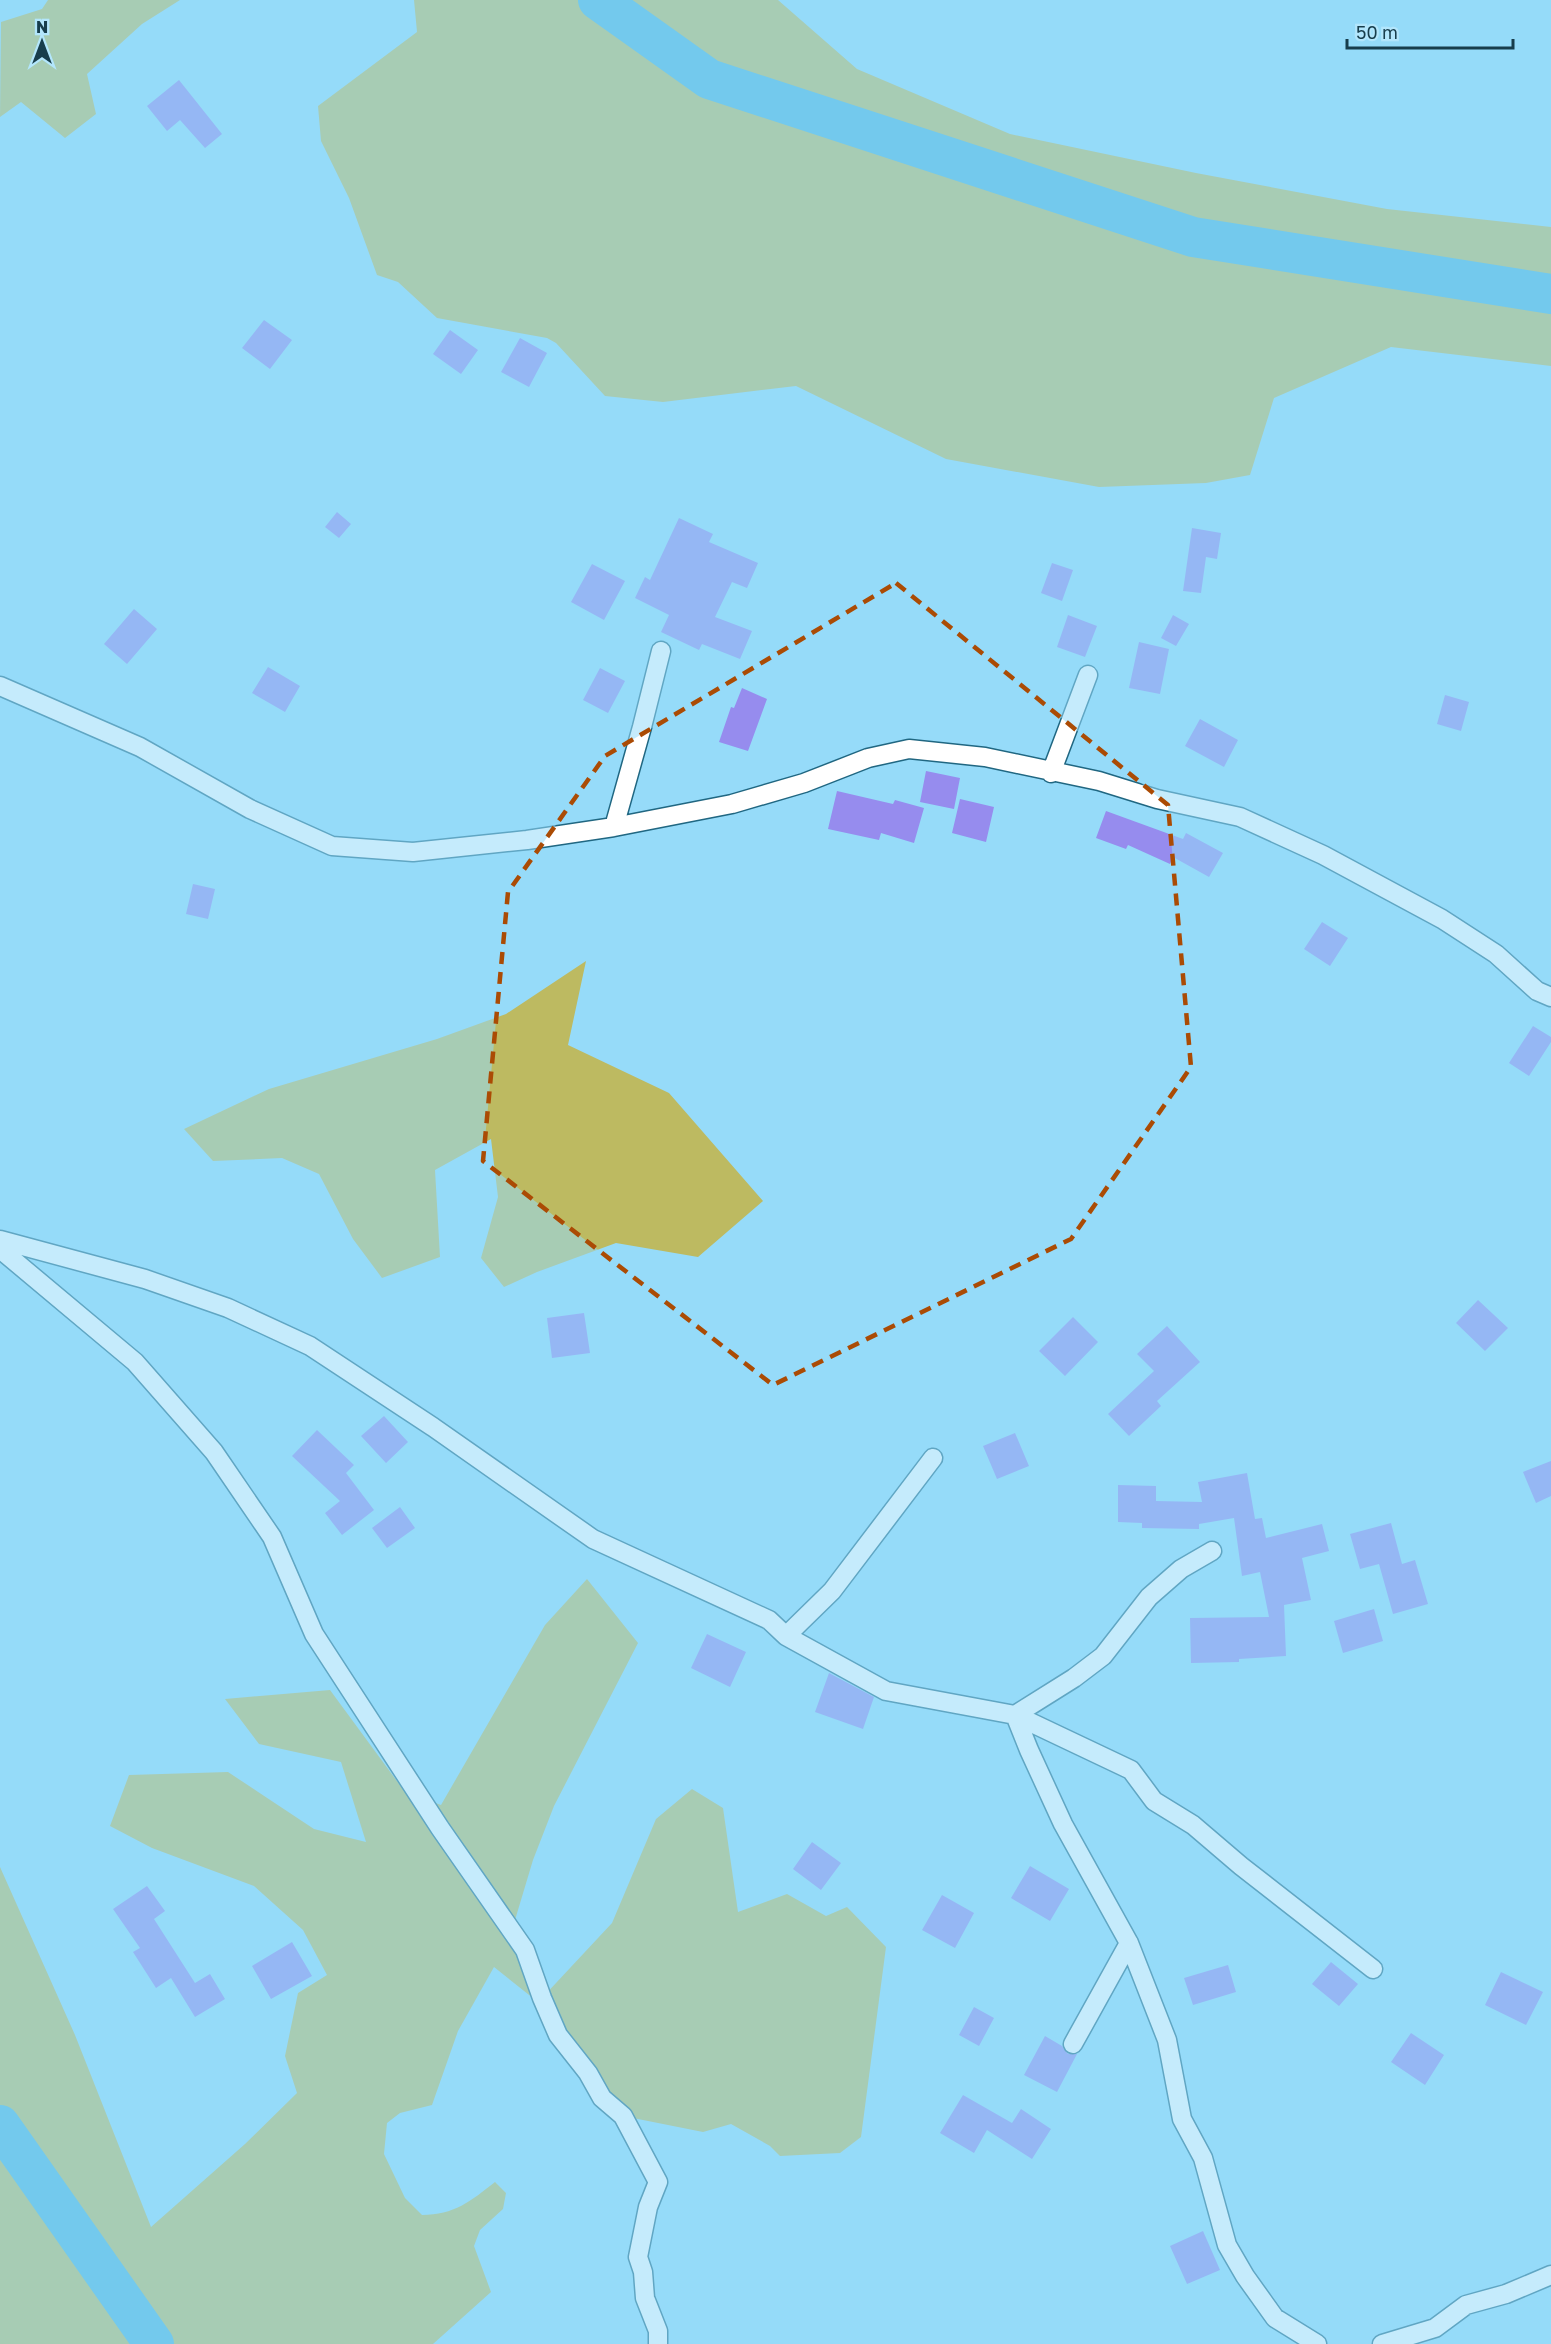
<svg xmlns="http://www.w3.org/2000/svg" width="1551" height="2344" font-family="'Golos Text',sans-serif">
	<style>
		.green { fill: #bdba61 }
		.lines { fill: none; stroke-linecap: round; stroke-linejoin: round }
		.river { stroke: #49b4dd; stroke-width: 40 }
		.building { fill: #968cee }
		.street-casing { stroke: #206782; stroke-width: 21 }
		.street { stroke: #fff; stroke-width: 18 }
		.marked { fill: none; stroke: #ab4b04; stroke-width: 4.5; stroke-dasharray: 12 8; stroke-linejoin: round }
	</style>
	<rect width="100%" height="100%" fill="#96dbf9"/>
	<path class="green" d="M48,0H180L142,24L87,74L96,114L65,138L21,102L0,117L1,22L42,9Z
		M414,0H778L857,69L1010,134L1196,173L1387,209L1551,227V366L1391,347L1274,398L1250,475L1206,483L1099,487L946,459L796,386L663,402L605,396L556,343L547,338L437,318L398,282L377,275L349,198L321,141L318,106L417,32Z
		M586,961L568,1045L669,1093L763,1201L698,1257L616,1243L537,1272L504,1287L481,1258L498,1197L491,1139L435,1170L440,1257L382,1278L353,1239L319,1174L282,1158L213,1161L184,1129L269,1089L437,1039L506,1014Z
		M587,1579L638,1643L554,1806L533,1860L512,1930L542,1998L612,1923L656,1819L692,1789L723,1808L738,1912L787,1894L826,1916L847,1907L886,1947L861,2137L840,2153L780,2156L770,2146L731,2124L703,2132L623,2116L548,2010L494,1967L458,2031L432,2105L400,2113L387,2123L384,2154L405,2198L422,2215C454,2215 471,2201 495,2182L506,2193L503,2209L480,2230L474,2246L491,2292L433,2344H0V1867L75,2035L151,2227L245,2144L297,2093L285,2056L298,1993L327,1975L303,1930L254,1886L152,1848L110,1826L129,1775L228,1772L314,1829L366,1842L341,1762L259,1744L225,1699L330,1690L405,1792L441,1805L545,1625Z"/>
	<g class="lines">
		<path class="river" d="M598,0L709,79L1193,237L1551,294
			M0,2125L154,2344"/>
	</g>
	<path class="building" d="M179,80L222,134L205,148L180,120L167,131L147,106Z
		M264,320L292,340L270,369L242,348Z
		M450,330L478,350L461,374L433,354Z
		M520,338L547,353L529,387L501,372Z
		M337,512L351,524L339,538L325,527Z
		M679,518L713,534L709,542L758,563L747,588L732,582L715,617L752,631L740,659L702,644L699,650L661,632L669,615L635,598L645,577L650,580Z
		M1192,528L1221,533L1217,559L1206,557L1201,593L1183,591Z
		M1052,563L1073,570L1062,601L1041,593Z
		M592,564L625,581L604,620L571,602Z
		M134,609L157,629L127,664L104,644Z
		M1068,615L1097,626L1085,657L1057,647Z
		M1173,615L1189,624L1176,646L1161,638Z
		M1139,642L1169,649L1160,694L1129,688Z
		M268,667L300,686L285,712L252,693Z
		M600,668L625,681L608,713L583,700Z
		M742,688L767,699L748,751L719,742L731,707L734,708Z
		M1445,695L1469,702L1461,731L1437,724Z
		M1200,719L1238,740L1224,767L1185,746Z
		M926,771L960,778L954,809L920,802Z
		M837,791L893,804L895,800L924,808L914,843L881,833L879,840L828,829Z
		M960,799L994,807L986,842L952,833Z
		M1106,811L1183,839L1186,833L1223,853L1209,877L1173,857L1170,864L1128,845L1126,849L1096,838Z
		M193,884L215,889L208,919L186,914Z
		M1322,922L1348,938L1330,966L1304,949Z
		M1533,1026L1551,1037V1042L1529,1076L1509,1063Z
		M1478,1300L1508,1328L1485,1351L1456,1323Z
		M584,1313L590,1353L552,1358L547,1318Z
		M1073,1317L1098,1342L1065,1376L1039,1351Z
		M1167,1326L1200,1362L1157,1401L1161,1406L1129,1436L1108,1414L1154,1371L1137,1354Z
		M384,1416L408,1442L386,1463L361,1436Z
		M317,1430L354,1465L346,1473L374,1510L342,1535L325,1513L340,1501L292,1456Z
		M1015,1433L1029,1466L997,1479L983,1446Z
		M1551,1461V1496L1536,1503L1523,1472Z
		M1247,1473L1255,1519L1262,1518L1266,1538L1322,1524L1329,1551L1302,1558L1311,1600L1284,1605L1286,1656L1239,1659V1662L1191,1663L1190,1618L1269,1617L1260,1572L1242,1576L1234,1518L1199,1524V1529L1142,1528V1523L1118,1522V1485L1156,1486V1501L1202,1502L1198,1482Z
		M400,1507L415,1528L387,1548L372,1528Z
		M1391,1523L1402,1564L1415,1560L1428,1604L1393,1614L1379,1564L1360,1569L1350,1534Z
		M1374,1609L1383,1641L1343,1653L1334,1621Z
		M707,1634L746,1652L730,1687L691,1668Z
		M829,1673L874,1697L863,1729L815,1712Z
		M812,1842L841,1863L821,1890L793,1869Z
		M1030,1866L1069,1889L1050,1921L1011,1898Z
		M147,1886L165,1911L154,1919L195,1983L210,1974L225,1999L195,2017L171,1978L156,1988L133,1952L140,1948L113,1909Z
		M942,1895L974,1913L955,1948L922,1930Z
		M292,1942L312,1976L271,1999L252,1966Z
		M1331,1962L1358,1984L1339,2006L1312,1984Z
		M1228,1965L1236,1992L1193,2005L1184,1978Z
		M1501,1972L1543,1992L1526,2025L1485,2005Z
		M974,2007L994,2018L979,2046L959,2035Z
		M1411,2033L1444,2055L1425,2085L1391,2062Z
		M1045,2036L1062,2046L1068,2054H1077L1057,2092L1024,2075Z
		M963,2095L1012,2123L1021,2109L1051,2129L1032,2159L987,2130L974,2153L940,2133Z
		M1203,2231L1220,2270L1187,2284L1170,2246Z"/>
	<g class="lines">
		<g class="street-casing">
			<path id="street" d="M0,686L140,747L250,809L332,846L413,852L527,840L614,827L732,804L804,783L868,758L909,749L985,757L1099,781L1157,799L1240,817L1323,855L1442,919L1496,954L1537,991L1551,997
				M1051,773L1088,675
				M614,827L642,727L661,651
				M0,1240L145,1279L228,1308L310,1346L433,1427L593,1539L769,1620L786,1636L886,1691L1015,1715L1131,1770L1154,1801L1193,1825L1241,1866L1373,1969
				M0,1249L135,1362L214,1452L272,1537L314,1634L440,1828L525,1950L542,1998L558,2035L588,2073L602,2098L623,2116L658,2182L648,2207L638,2257L643,2272L645,2298L658,2331V2344
				M1212,1551L1181,1569L1149,1597L1103,1656L1074,1678L1015,1715L1029,1750L1063,1824L1129,1943L1167,2040L1182,2119L1203,2158L1227,2245L1245,2276L1275,2318L1317,2344
				M786,1636L832,1591L933,1458
				M1073,2044L1129,1943
				M1382,2344L1435,2328L1466,2305L1506,2294L1551,2275"/>
		</g>
		<use href="#street" class="street"/>
	</g>
	<path d="M0 0H1551V2344H0ZM896,583L1168,805L1191,1067L1071,1239L773,1385L483,1161L508,892L605,756Z" fill="#96dbf9" fill-opacity=".55" fill-rule="evenodd"/>
	<path class="marked" d="M896,583L1168,805L1191,1067L1071,1239L773,1385L483,1161L508,892L605,756Z"/>
	<g transform="translate(42 42)" stroke="#b3e6fc" stroke-width="4.5" paint-order="stroke">
	<path d="M0-4.5L10 22L0 15L-10 22Z" fill="#173d4c"/>
	<text y="-9" font-size="16" font-weight="bold" text-anchor="middle" fill="#173d4c">N</text>
	</g>
	<path d="M1347 39v9h166v-9" fill="none" stroke="#173d4c" stroke-width="3"/>
	<text x="1356" y="39" font-size="18" fill="#173d4c" stroke="#b3e6fc" stroke-width="4.5" paint-order="stroke">50 m</text>
</svg>
